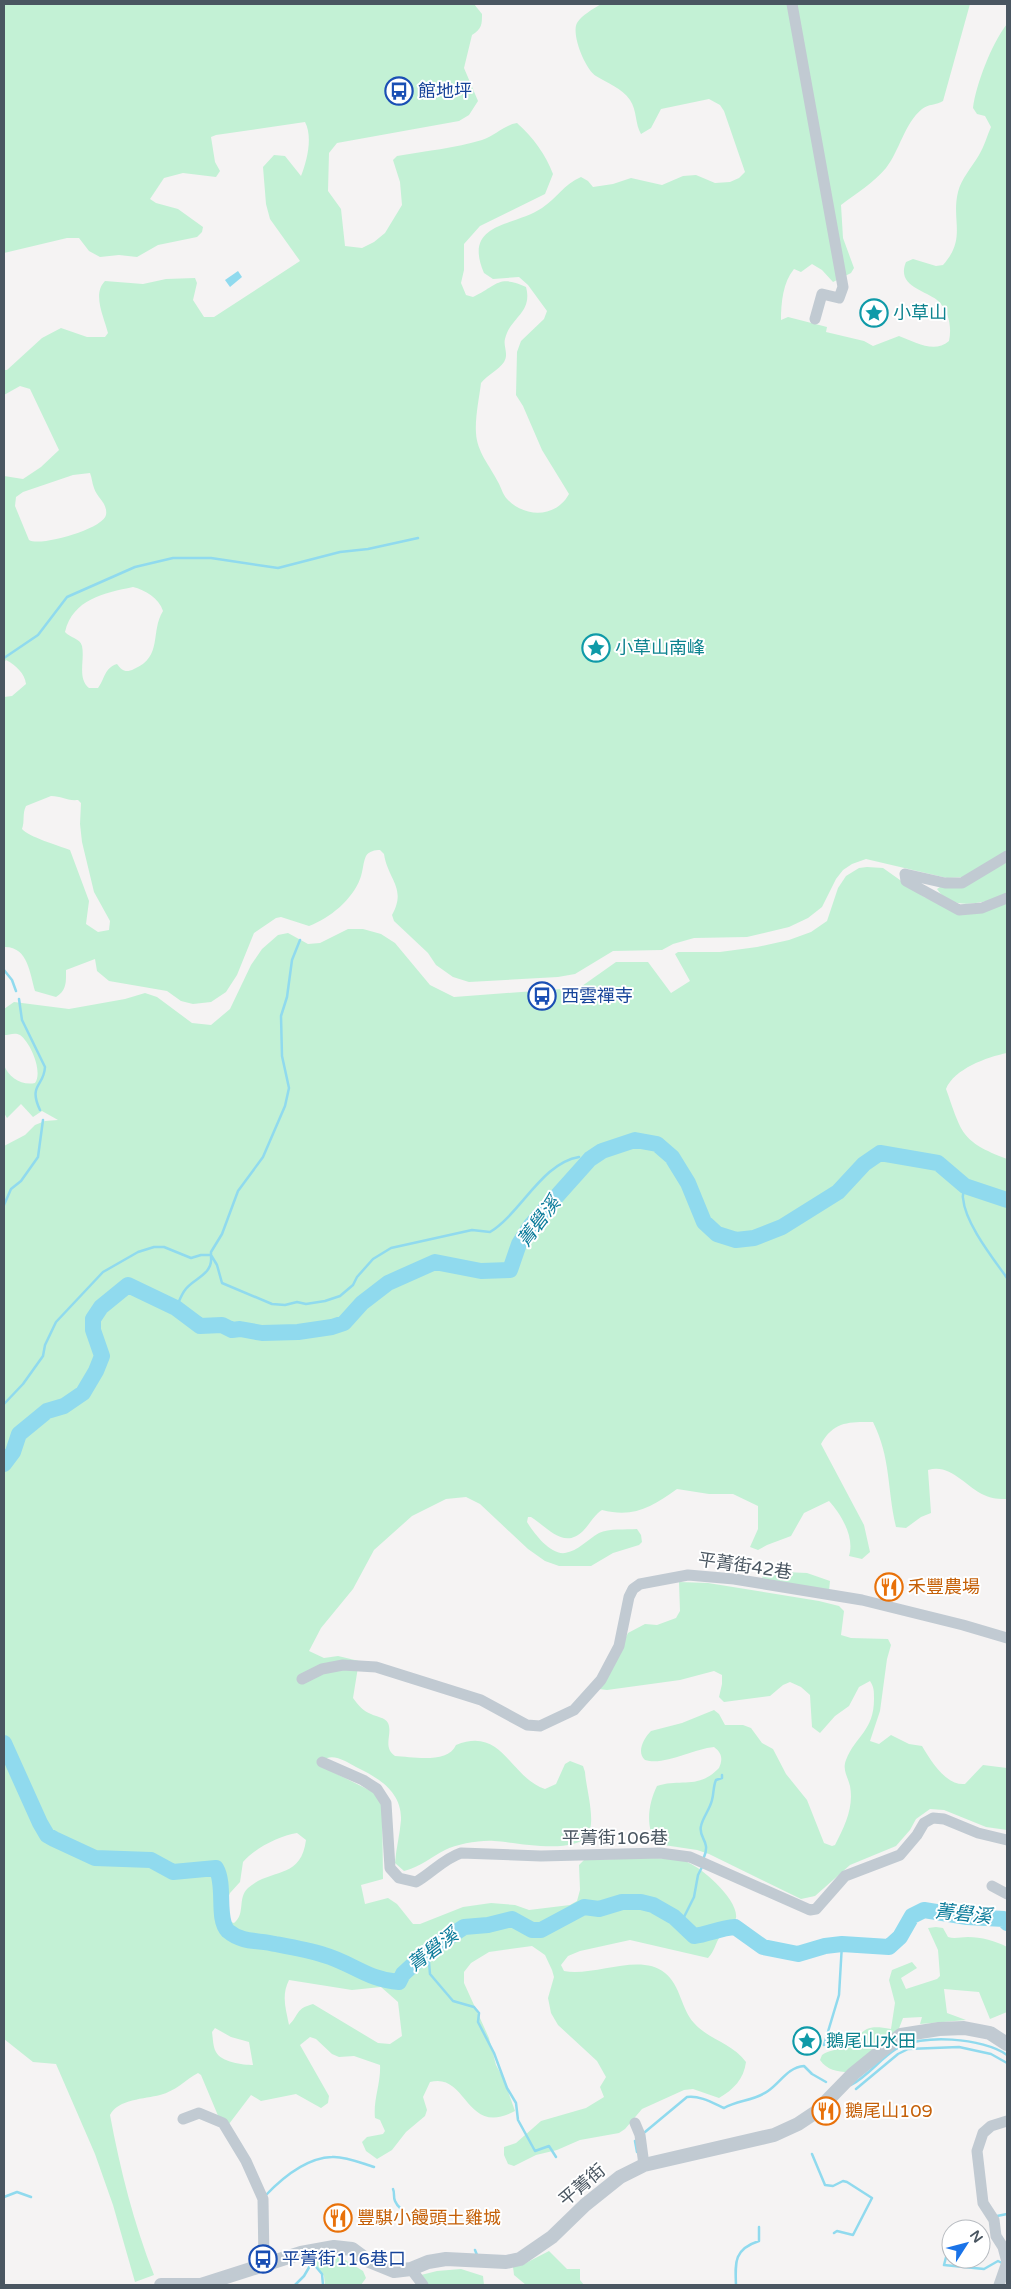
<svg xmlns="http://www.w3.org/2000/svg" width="1011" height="2289" font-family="'Varela Round','Noto Sans TC',sans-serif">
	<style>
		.green { fill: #c3f1d5; fill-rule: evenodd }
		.water { fill: #90daee }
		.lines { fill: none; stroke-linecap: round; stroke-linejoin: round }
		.stream { stroke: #90daee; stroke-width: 2.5 }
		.river { stroke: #90daee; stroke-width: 16 }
		.minor { stroke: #c1cad2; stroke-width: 11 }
		.tertiary { stroke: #c1cad2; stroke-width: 14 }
		.labels { text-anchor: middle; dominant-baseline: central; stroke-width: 4; stroke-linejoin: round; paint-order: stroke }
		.transit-label { font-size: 18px; fill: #164399; stroke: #fff; text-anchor: start }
		.culture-label { font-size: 18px; fill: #0d838f; stroke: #fff; text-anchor: start }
		.street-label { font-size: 18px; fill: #4a5661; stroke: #fff }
		.food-label { font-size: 18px; fill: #c56008; stroke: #fff; text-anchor: start }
		.water-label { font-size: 19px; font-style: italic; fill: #0c7c9b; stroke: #fff }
	</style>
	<rect width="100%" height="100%" fill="#f5f3f3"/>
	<path class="green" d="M4,4H474L482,14C482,24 482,29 472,35L464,68L478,101L469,115L459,121L337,143L329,153L328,191L341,209L345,246L362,248L374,242L385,233L402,205L400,182L393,160L397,156C426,151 455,148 482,140C495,136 504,125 517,123C533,137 546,155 553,174L545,194L480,226L464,244V270L461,283L466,295L473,297C497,286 498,274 526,287C533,313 510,317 505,339C503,346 509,354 504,362C499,370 487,375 481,383C479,399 475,417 476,433C477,452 490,466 498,482C501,487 503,495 507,499C525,518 556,518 569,494L542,450L523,406L516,395L517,352L521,341L544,319L547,311L528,285L519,277L493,279L484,273C462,222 514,227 542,208C557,198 564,184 581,177L588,181L593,187L613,184L631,178L662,185L683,176L696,175L715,183L730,182L739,178L745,172L724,111L720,105L709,99L661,109L651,128L641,134C635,124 637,110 630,100C622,88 607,83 596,76C585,69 571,34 577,23C582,15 593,9 601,4H970L943,101C937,105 928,104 922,109C904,124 900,150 886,168C873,183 857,193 841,205L843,238L854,268L851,273L833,282L822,270L812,264L801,272L794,269C783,282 781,303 781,320L788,317L827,327L826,332L864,341L873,346L899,336C916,342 934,354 949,341C952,327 949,310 937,300C924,290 896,286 906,262L913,259L936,266L943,265C967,238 951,221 958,192C961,179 972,167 979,155C984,147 987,136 991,127L985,116L977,114L973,108C976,84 992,43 1007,24V852L965,877L947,878L866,859L852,864L843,870L836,879L822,907L808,918L789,927L747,937L694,938L673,944L662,950L613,951L575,974L558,977L469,982L453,977L436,965L428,953L394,921L392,915C407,888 388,880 384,854L380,850C375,850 369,851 366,856C363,862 363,872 360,879C352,900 330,918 309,926L281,917L276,918L254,933L237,975L226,992L211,1002L193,1004L181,1001L167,991L109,981L97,971L95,959L66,970C66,982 67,990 56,997L35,991C30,974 28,946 4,947V697L12,696L26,684C25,674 16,665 6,660L4,663V476L23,479L41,467L59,450L30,389L20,386L4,395V370H7L42,338L61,328L87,337H105L108,333C104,317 92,294 105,281L143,284L166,279L195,278L197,283L193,300L204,317H214L300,261L270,219L266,204L263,167L274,155L285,156L301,176C307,161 313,137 305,122L216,135L211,137L215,162L220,171L216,177L183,173L164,178L150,199L156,203L178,209L203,227L202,232L197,237L158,245L137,257L119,255L100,257L89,251L79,238H67L4,253ZM90,473C92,478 92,483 94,488C97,498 108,503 106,515C103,529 40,547 29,540L15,506L16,497L23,492L73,475ZM133,587C145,590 159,598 163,611C150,632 163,657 134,669C126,673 122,671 117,664C104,668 105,679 98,688H89C77,678 85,660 82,646C80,638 70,638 65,632C73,599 104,593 133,587ZM51,796C62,796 66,801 78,800L81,803L80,824L82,842L94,892L110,921L109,930L98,932L86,924L89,901L70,850C57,845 29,837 22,829C25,821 22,814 26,806Z
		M1007,862V895C986,902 952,913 937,889L940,887L960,888Z
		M867,867L883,868L924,897L958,912L1007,901V1053C987,1057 954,1069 946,1089C962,1133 960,1141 1007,1159V1499C999,1499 992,1499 984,1495C965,1486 950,1463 928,1470L931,1513L921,1517L906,1528L896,1527C887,1489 891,1458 873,1422C849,1422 834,1421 821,1444L864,1525L870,1552L862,1559L849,1556C855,1537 841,1514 829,1501L804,1513L791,1536L767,1545L758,1550L750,1547L758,1529V1506L733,1494H709L677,1489C652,1507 634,1518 602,1510C594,1515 590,1524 583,1531C564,1550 547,1527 531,1517H528L527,1522C534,1533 550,1555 565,1553C578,1551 588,1539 599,1533C609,1528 626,1530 637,1529L641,1535L642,1542L639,1545L613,1553L591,1566H559L545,1561L528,1549L480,1504L466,1497L446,1499L412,1516L374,1550L353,1589L321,1628L309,1651L324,1658L338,1656L359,1661L353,1698C358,1705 363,1711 371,1714C376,1717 385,1717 388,1723C393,1734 382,1747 395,1756C413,1757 448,1764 456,1745C503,1726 509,1777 545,1789L556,1784L565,1764L570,1761L583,1766L585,1772C586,1789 597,1823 587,1836C572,1855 515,1842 494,1841C480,1840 457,1844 445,1850C431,1857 420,1867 404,1871L395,1863C396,1848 400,1834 401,1820C402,1792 379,1778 356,1767C348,1763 337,1755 327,1758L324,1760L325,1768L373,1792L382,1803L383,1879L361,1885L365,1904L388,1898L397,1904L413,1924H420L463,1907L491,1903L515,1905L529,1910L570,1905L577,1901L580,1890L579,1865L584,1860C616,1860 652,1855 684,1861C700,1865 739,1900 736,1918C734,1925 726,1930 721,1935C715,1943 715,1951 708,1958L630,1940L580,1951L568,1956L561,1965L564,1971C594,1977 640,1952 665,1973C681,1986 681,2009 694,2023C709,2040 732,2043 746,2062C744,2079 733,2090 719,2098L693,2089L684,2090L642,2109L625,2129L619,2133L580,2140L557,2150L536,2155L514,2166L508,2164L504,2155V2147L516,2143L541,2121L586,2108L604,2097L600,2087L606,2077L597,2061L558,2025L551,2013L548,1998L554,1977L552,1970L545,1955L532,1946L489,1952L471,1963L464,1972V1983L489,2038L496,2065L504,2080L515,2111C465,2138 468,2072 430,2082L423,2097L427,2110L425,2116L406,2132L392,2150L377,2159L366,2151L362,2142L367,2137L383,2134L385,2131L380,2120L375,2118C373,2100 381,2083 380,2065L354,2056L339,2057L332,2054L316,2039L310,2037L300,2045L329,2096L328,2103L321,2108L296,2094L261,2101L251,2095L229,2124L219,2118L201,2075L198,2073C185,2080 176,2091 160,2095C145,2099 118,2099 110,2115C120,2169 134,2224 154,2275L135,2282L113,2205L95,2154L56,2064L33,2062L4,2039V1146L25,1135L35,1125L45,1121L58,1120L42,1111L33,1117L21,1104L7,1118L4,1113V1065C8,1077 22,1086 35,1083C43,1072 31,1043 20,1035C15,1032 9,1035 4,1035V1009L14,1002L69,1009L125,999L145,993L157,997L192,1023L211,1025L230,1009L251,965L262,949L278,935L288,933L308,944L320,943L348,929H363L381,934L395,943L430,985L454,997L575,988L582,986L616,962H648L671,993L690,981L675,954L678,952H720L757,947L789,940L811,932L827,921L838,888L846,876L859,868ZM297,1833L306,1840C301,1880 270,1868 248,1888C237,1898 246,1914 234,1923L226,1920L227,1900L230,1893L240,1882L243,1862C255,1848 279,1836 297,1833ZM289,1980L352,1990L381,1987L398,2002L402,2036L390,2044L378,2043L313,2004C295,2009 300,2014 289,2025C286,2009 281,1996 289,1980ZM215,2028L231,2037L249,2042L253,2065C243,2065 221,2062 216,2052C213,2047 213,2039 212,2032Z
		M763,1571L807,1573L830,1581L829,1591L762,1580Z
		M679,1582L708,1583L819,1601L839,1606L844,1611L841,1635L851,1638L888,1639L891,1645L887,1659L880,1711L870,1741L879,1744L891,1735L909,1744L922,1746C931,1761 946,1786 965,1784L983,1765L1007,1768V1830L986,1827L944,1810L930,1809L916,1819L910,1830L896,1846L850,1865L815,1896L801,1899L709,1854L697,1850L657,1844C645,1828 648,1804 657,1786C681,1778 698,1790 719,1768C723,1759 722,1753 714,1747C693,1749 664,1766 645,1760C636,1752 644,1738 651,1731L682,1723L714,1710L719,1714L725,1725H743L751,1728L762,1743L773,1749L786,1774L807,1800L824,1843L832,1846L835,1845C845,1826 854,1807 850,1786C848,1777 842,1770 846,1760C856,1735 874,1731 874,1699C874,1691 874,1687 870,1681L859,1687L849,1706L835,1716L820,1733L812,1727L810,1695L801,1687L790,1682L783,1685L770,1696L724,1702L719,1697L722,1684V1675L714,1671L680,1680L607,1690L599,1689L628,1633L645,1624L657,1625L676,1618L680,1611Z
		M936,1927L943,1928L948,1937C954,1939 961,1937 968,1937C981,1937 996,1941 1007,1947V2012L990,2019L979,1992L944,1989L947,2013L966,2020L920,2024L922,2017L903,2018L898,2031L887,2036L849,2072C837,2072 827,2070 820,2060L822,2055C829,2050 838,2050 845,2046C866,2034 860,2023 891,2029L895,2003L889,1980L892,1970L912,1962L917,1968L901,1978L906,1989L937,1979L940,1976L938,1950L928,1928Z
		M549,2251L567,2269H580V2280L584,2285H526L514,2275L513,2267L522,2265Z
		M339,2256L363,2271L366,2278L361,2285H325L324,2276L312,2260Z
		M461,2269L483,2276L484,2285H426L421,2275L437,2271Z"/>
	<path class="water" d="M238,271L242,277L230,287L225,280Z"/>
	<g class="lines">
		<path class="stream" d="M4,658L38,635L67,597L135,567L173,558H211L278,568L340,552L368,549L418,538
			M4,970L12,980L16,991
			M19,999L22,1020L45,1067C44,1087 28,1084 40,1110
			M586,1155L602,1151
			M965,1186C965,1190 962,1194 963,1198C965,1223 992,1257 1007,1278
			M4,1205L11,1189L21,1181L38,1157L43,1120
			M211,1255V1252L222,1234L238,1191L263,1157L285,1106L289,1088L282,1056L281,1016L287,997L292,960L300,940
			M176,1308C179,1302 181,1295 185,1290C192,1279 213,1275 211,1257
			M4,1404L23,1384L43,1356L45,1345L56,1322L103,1272L138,1252L154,1247H164L191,1258L201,1255H211L217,1265L222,1283L272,1304L285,1305L297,1302L306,1304L325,1301L340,1296L353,1285L357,1277L373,1259L391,1248L472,1230L490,1232C521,1213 542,1163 579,1157
			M704,1857C711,1841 698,1838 701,1826C703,1817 710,1809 712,1800C714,1793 713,1787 716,1780L722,1778V1775
			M681,1923L694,1897L698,1875L702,1867
			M428,1951L430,1974L453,2001L474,2007L479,2013L478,2022L494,2053L507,2088L516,2103L518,2120L535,2151L549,2146L556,2157
			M824,2045L839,1995L842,1944
			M851,2085C868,2076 880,2059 896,2049C920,2033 984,2038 1007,2055
			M856,2089L898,2054L908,2049L959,2047L991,2054L1007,2063
			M645,2132L687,2097C699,2095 713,2103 724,2108C738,2100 754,2101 768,2091C780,2083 788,2067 804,2066L812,2074L826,2082
			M635,2141L637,2152
			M812,2154L825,2185L833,2186L843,2181L847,2182L872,2198L853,2235L837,2231L834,2233
			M393,2189C395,2193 393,2197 395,2201C400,2213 422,2222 434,2224
			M265,2196C282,2178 305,2158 332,2157C345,2156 361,2163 374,2167
			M4,2197L17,2192L31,2197
			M997,2216L1007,2214
			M951,2238L944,2265L984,2269L998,2261L1004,2264
			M475,2250L477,2255
			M312,2262L322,2274L323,2285
			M295,2285L304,2276L311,2264
			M736,2285C735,2262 734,2249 759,2241V2227"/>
		<path class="river" d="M4,1464L13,1452L19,1434L47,1411L64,1406L83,1393L96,1371L102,1356L93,1330V1319L101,1307L128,1285L176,1308L200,1326L222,1325L232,1330L240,1329L262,1333L298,1332L332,1327L344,1323L362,1303L388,1283L435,1262L481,1271L510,1270L519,1244L531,1225L590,1159L602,1151L635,1140L657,1144L672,1157L688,1183L704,1222L717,1234L736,1240L754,1238L782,1227L838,1192L864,1164L880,1153L938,1163L965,1186L1007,1200
			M4,1743L40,1823L47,1835L54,1839L95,1858L151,1860L173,1872L216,1868C226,1885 216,1919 228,1931C242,1943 259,1940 275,1944C291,1947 308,1950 324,1955C352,1963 368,1980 399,1982L403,1974L428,1951L464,1927L488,1925L512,1919L532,1930H541L584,1907L599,1909L622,1902H641L653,1905L674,1917L694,1936C708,1934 721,1928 735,1927L763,1947L798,1954L825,1946L842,1944L889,1947L900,1937L912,1916L924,1910L967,1917L1004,1919L1007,1923"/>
		<path class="minor" d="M792,4L843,287L839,298L822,294L815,319
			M1007,856L962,883H945L905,874L906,881L959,910L982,908L1007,898
			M302,1679L322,1669L343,1665L376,1667L481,1700L527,1725L540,1726L574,1710L601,1680L619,1646L629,1597L633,1589L640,1584L688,1575L734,1579L862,1600L963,1625L1007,1638
			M322,1762L363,1780L377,1789L386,1803L390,1868L399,1878L416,1882C432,1873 443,1859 461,1853L541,1856L660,1853L690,1857L810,1910L816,1909L845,1876L900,1855L917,1835L924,1823L933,1818L944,1819L978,1833L1007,1840
			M992,1886L1007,1894
			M183,2119L199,2113L223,2123L246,2161L263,2199L264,2264
			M635,2123L640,2135L644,2165
			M411,2269L423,2285
			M999,2285L1007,2262L1003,2247L996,2236L994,2220L983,2203L977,2151L983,2133L991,2126L1007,2121"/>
		<path class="tertiary" d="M161,2285H201L301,2253L334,2247L352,2249L367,2260L394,2271L411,2269L428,2262L446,2259L506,2262L520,2259L552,2237L585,2205L620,2177L644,2165L774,2135L798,2124L816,2112L853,2074L901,2035L939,2029L964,2028L990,2033L1007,2044"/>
	</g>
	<defs>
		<g id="bus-ring" transform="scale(1.4375)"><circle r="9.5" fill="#fff" stroke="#1a4fb4" stroke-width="1.5"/><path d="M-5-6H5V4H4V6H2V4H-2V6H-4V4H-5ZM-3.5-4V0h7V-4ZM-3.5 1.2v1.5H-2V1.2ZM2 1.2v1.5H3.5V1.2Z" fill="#1a4fb4"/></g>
		<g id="sight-ring" transform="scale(1.4375)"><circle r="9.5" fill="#fff" stroke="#0f9aa8" stroke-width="1.5"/><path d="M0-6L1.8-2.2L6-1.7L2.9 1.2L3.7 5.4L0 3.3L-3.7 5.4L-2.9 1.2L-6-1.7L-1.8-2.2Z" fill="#0f9aa8"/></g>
		<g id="restaurant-ring" transform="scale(1.4375)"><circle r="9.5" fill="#fff" stroke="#e8710a" stroke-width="1.5"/><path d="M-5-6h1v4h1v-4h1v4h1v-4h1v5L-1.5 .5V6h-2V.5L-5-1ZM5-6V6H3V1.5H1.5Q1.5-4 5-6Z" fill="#e8710a"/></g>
	</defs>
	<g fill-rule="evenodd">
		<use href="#bus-ring" x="399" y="91"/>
		<use href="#sight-ring" x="874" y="313"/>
		<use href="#sight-ring" x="596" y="648"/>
		<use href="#bus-ring" x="542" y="996"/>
		<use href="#restaurant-ring" x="889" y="1587"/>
		<use href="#sight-ring" x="807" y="2041"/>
		<use href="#restaurant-ring" x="826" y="2111"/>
		<use href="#restaurant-ring" x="338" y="2218"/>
		<use href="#bus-ring" x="263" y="2259"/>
	</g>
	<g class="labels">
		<g class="transit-label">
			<text x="418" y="91">館地坪</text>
			<text x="561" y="996">西雲禪寺</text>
			<text x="282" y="2259">平菁街116巷口</text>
		</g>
		<g class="culture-label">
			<text x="893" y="313">小草山</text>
			<text x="615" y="648">小草山南峰</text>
			<text x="826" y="2041">鵝尾山水田</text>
		</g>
		<g class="street-label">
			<text transform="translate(745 1566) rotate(8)">平菁街42巷</text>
			<text x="615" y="1838">平菁街106巷</text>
			<text transform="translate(582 2185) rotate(-40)">平菁街</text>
		</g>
		<g class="food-label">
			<text x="908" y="1587">禾豐農場</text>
			<text x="845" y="2111">鵝尾山109</text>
			<text x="357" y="2218">豐騏小饅頭土雞城</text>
		</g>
		<g class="water-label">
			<text transform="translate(539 1222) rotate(-53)">菁礐溪</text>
			<text transform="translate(963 1914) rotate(6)">菁礐溪</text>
			<text transform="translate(433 1950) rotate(-37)">菁礐溪</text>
		</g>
	</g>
	<rect width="1011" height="2289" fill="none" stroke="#4a5661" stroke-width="10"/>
	<g transform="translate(966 2244) rotate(54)"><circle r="24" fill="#ffffff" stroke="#b7bbc0"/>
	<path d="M0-4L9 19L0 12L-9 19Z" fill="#1a73e8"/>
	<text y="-8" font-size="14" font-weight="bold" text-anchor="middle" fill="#4a5661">N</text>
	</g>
</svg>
